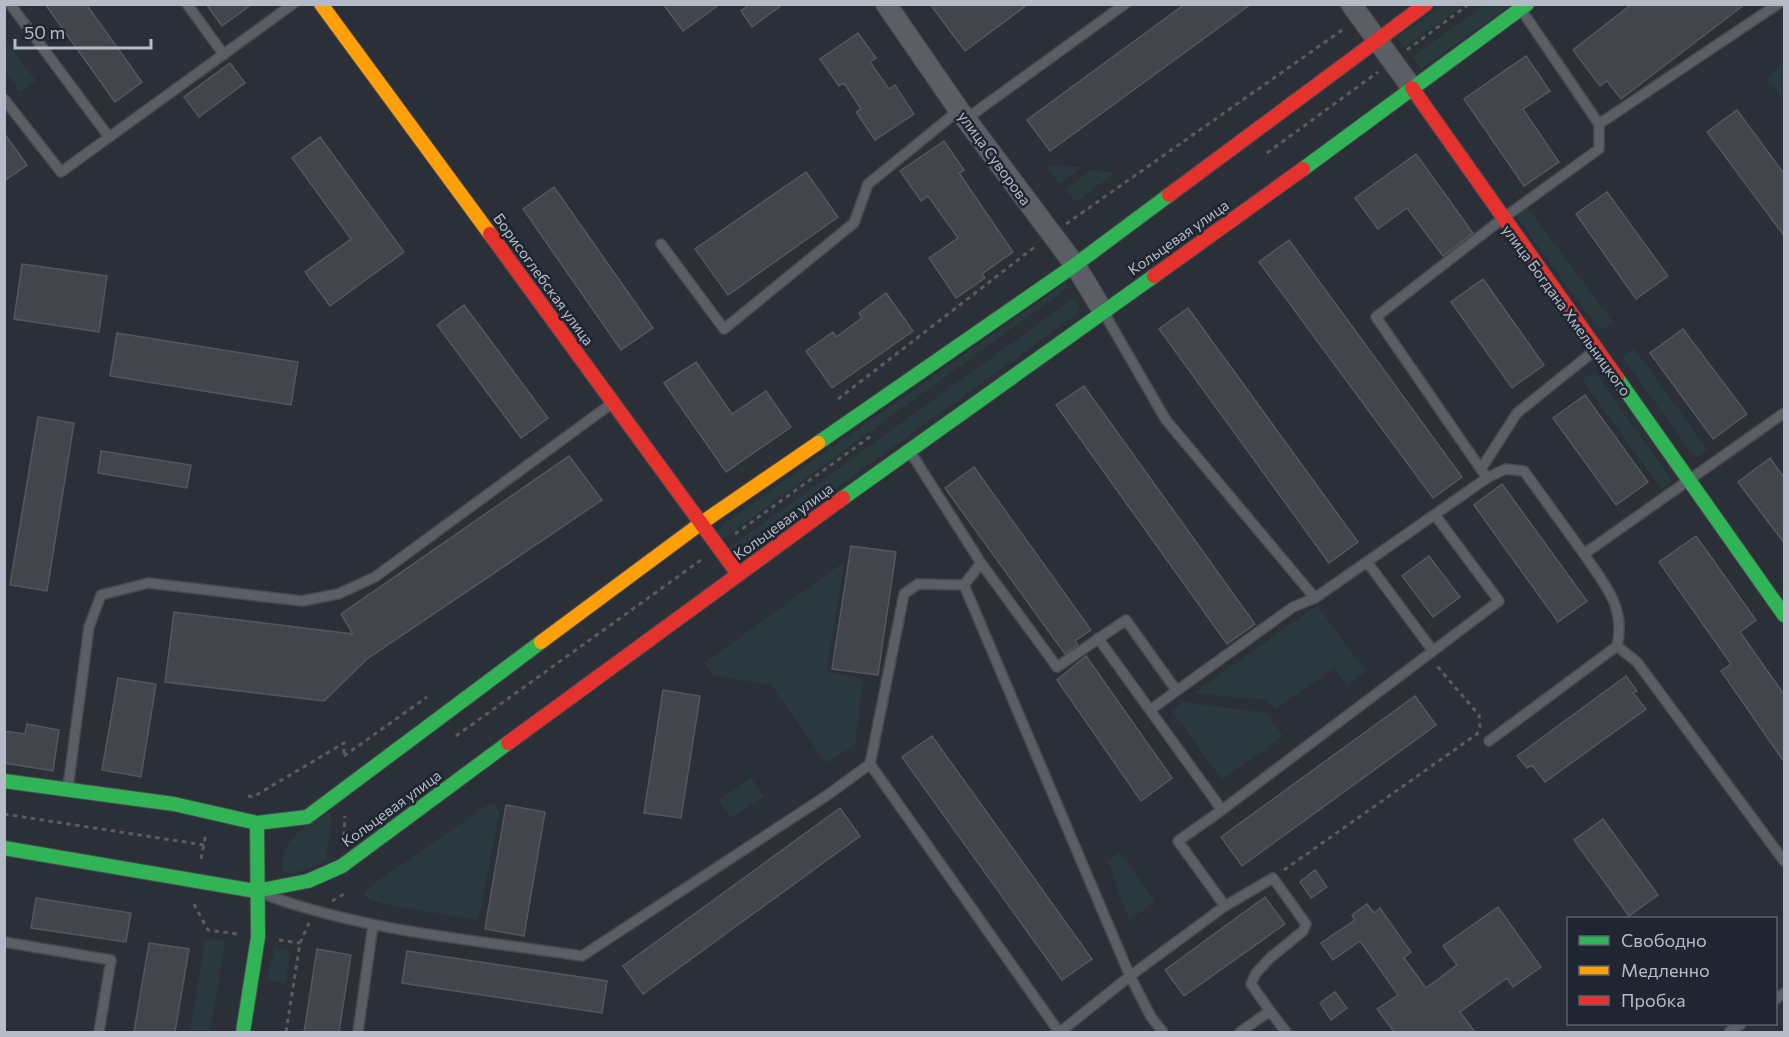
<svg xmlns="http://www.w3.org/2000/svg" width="1789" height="1037" font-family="Commissioner,sans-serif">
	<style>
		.green { fill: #29393d }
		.building { fill: #42464c; stroke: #53575f; stroke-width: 1.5 }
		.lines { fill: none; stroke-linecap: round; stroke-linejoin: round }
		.lane-casing { stroke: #474a50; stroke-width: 12 }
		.street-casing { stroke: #474a50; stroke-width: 22 }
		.fast-casing { stroke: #474a50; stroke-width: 16 }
		.slow-casing { stroke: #474a50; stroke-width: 16 }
		.jam-casing { stroke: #474a50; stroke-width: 16 }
		.path { stroke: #595d62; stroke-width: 3; stroke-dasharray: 4.5 4.5; stroke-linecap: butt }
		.lane { stroke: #5b5e65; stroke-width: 9 }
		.street { stroke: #5b5e65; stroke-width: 20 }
		.fast { stroke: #30b455; stroke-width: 14 }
		.slow { stroke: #ff9f0a; stroke-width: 14 }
		.jam { stroke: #e5322d; stroke-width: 14 }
		.labels { text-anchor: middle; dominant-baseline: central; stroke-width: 5; stroke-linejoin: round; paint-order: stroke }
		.street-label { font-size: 15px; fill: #b6bcc7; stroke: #1f2531 }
	</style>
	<rect width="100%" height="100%" fill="#2b2f37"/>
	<path class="green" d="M1442,5H1464L1404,47L1397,37Z
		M1484,5H1510L1421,69L1412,57Z
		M5,39L36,81L20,92L5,71Z
		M1784,63V101L1766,78Z
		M1045,165L1083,167L1059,184Z
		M1091,170L1115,173L1076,202L1066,189Z
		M1527,207L1613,322L1603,330L1597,327L1517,218L1518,214Z
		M1064,284L1069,287L721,540L719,531L723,524Z
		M1075,297L1079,309L1076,315L748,552L741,556L727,549Z
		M1634,348L1708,450L1698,457L1693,455L1624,360L1623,356Z
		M1590,374L1597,375L1672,480L1662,490L1582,380Z
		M844,562L827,671L863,679L855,745L826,763L771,685L714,675L704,663Z
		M1317,605L1366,672L1347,685L1334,668L1275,710L1267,700L1194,693Z
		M1183,702L1267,713L1283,736L1222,780L1172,711Z
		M751,778L764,797L731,818L718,800Z
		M489,804L496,805L499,814L478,920L383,904L364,897L365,892L373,884Z
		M332,811L326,861L294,874L284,872C274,841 311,823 332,811Z
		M1120,852L1155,902L1129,920L1108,861Z
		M205,938L225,941L210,1032H190Z
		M274,948L290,951L285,983L268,980Z"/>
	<path class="building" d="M45,4H86L142,82L115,102Z
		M206,4H252L222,26Z
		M663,4H720L683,31Z
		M750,4H783L752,27L741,11Z
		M930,4H1028L965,51Z
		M1185,4H1251L1050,151L1027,120Z
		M1632,4H1745L1621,99L1607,81L1600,86L1573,50Z
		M858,33L876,58L870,62L889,89L895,85L914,114L875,140L856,112L861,109L844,83L839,86L820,59Z
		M1526,56L1550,91L1523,109L1559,162L1524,186L1464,99Z
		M230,63L245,83L199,117L184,97Z
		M1737,110L1785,175V237L1707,132Z
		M4,133L27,165L4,181Z
		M320,137L404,252L330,306L305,272L351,239L292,158Z
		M944,141L964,170L959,173L1013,252L982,274L985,278L956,298L929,258L958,238L928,196L921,201L900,171Z
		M1416,154L1473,233L1443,256L1407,208L1378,229L1355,198Z
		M806,172L838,217L728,295L695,249Z
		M554,187L653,328L621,350L523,209Z
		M1607,192L1668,276L1636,299L1576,214Z
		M1289,240L1462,477L1433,498L1259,262Z
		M22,264L107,276L99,332L14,319Z
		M1483,279L1544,365L1512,388L1451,302Z
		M886,293L913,331L832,388L806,351L833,332L836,337L862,318L859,313Z
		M464,305L548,418L521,438L437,325Z
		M1188,308L1358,542L1329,563L1159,329Z
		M1683,329L1747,414L1713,439L1650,353Z
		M117,333L298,362L291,405L110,376Z
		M696,362L732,414L766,391L791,427L726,472L664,383Z
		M1084,386L1255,624L1227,644L1056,405Z
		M1585,395L1648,482L1616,505L1553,418Z
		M38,417L74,423L47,591L10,585Z
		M101,451L191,465L187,488L98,473Z
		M569,456L602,500L367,659L324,701L165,682L174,612L353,634L341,614Z
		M1770,458L1785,479V544L1738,482Z
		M974,467L1091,630L1075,641L1078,645L1065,654L945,488Z
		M1502,484L1587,601L1558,622L1474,505Z
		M1696,536L1756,620L1740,632L1785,696V763L1721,671L1731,664L1659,562Z
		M851,546L896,552L878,675L832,669Z
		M1429,556L1460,597L1433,617L1402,576Z
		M1086,656L1172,778L1141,801L1057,680Z
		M1626,676L1637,691L1633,693L1646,709L1545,782L1532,765L1527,768L1517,756Z
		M118,678L156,684L141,777L102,770Z
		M663,690L700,696L681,818L644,813Z
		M1415,696L1436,725L1242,866L1221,837Z
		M27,724L59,730L53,771L4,763V731L25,734Z
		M932,736L1092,959L1062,980L902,757Z
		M506,805L545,812L524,936L485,929Z
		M840,808L860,836L643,994L623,966Z
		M1603,819L1658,895L1629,916L1574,840Z
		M1315,870L1327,887L1311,898L1300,882Z
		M1265,897L1285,924L1184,996L1165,970Z
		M36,898L131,913L126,942L31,928Z
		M1367,904L1374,913L1380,908L1411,952L1404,958L1426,988L1457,965L1443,946L1498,907L1541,967L1513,987L1507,978L1460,1012L1475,1032H1394L1377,1009L1398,995L1360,941L1333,960L1321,943L1355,920L1352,915Z
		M149,943L189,949L175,1032H134Z
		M317,949L351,955L339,1032H304Z
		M407,951L607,981L602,1013L402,983Z
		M1335,992L1347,1008L1331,1020L1320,1003Z"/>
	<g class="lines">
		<g class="lane-casing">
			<path id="lane" d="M10,4L109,137
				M187,4L224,55
				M4,99L61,172L293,4
				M966,119L1125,4
				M1599,124L1778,4
				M661,244L724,329L854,223L868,184L959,110
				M1104,313L1166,420L1315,598
				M911,453L981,563L964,585L1130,976L1151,1017L1163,1032
				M1481,469L1517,413L1594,351
				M1487,478L1505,469L1524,471L1584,554
				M1367,562L1433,651L1499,601L1435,515
				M981,563L1057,667L1126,620L1176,690
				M1098,638L1222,810L1433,651
				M1617,646L1637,662L1784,861
				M1150,710L1293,607L1315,598L1487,478L1376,317L1502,219L1599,149V124L1522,11
				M1489,741L1617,646C1626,607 1605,585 1584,554L1784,413
				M870,764L1059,1032
				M68,787L89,627L101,595L148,583L302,601L338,594L375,577L611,404
				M269,896C369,932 477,940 582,956L829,794L870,764L904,594L918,584L964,585
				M1225,906L1273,878L1306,924L1303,931L1270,958L1256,973L1251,984L1270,1011L1240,1032
				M4,942L111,960L99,1032
				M1776,999L1784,993
				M1270,1011L1286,1032
				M358,1032L373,925
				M1060,1032L1130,976L1225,906L1178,841L1222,810
				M1729,1032L1741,1024"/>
		</g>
		<g class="street-casing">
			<path id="street" d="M886,4L959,110L1075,265L1103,311
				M1351,4L1412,88"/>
		</g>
		<g class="fast-casing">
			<path id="fast" d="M1303,169L1527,4
				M1617,378L1784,615
				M818,443L1075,265L1169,195
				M843,498L1154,276
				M4,781L174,804L257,823L307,817L541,642
				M4,848L256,891L308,881L342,866L508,743
				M243,1032L258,937L257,823"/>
		</g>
		<g class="slow-casing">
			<path id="slow" d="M321,4L490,234
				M541,642L700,524L818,443"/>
		</g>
		<g class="jam-casing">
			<path id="jam" d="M1412,88L1617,378
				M1169,195L1426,4
				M490,234L738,574
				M1154,276L1303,169
				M508,743L843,498"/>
		</g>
		<path class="path" d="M1407,50L1469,4
			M1267,153L1378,72
			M1066,224L1345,28
			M838,399L1036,246
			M735,534L871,436
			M456,736L701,560
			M344,756L427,697
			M248,796L253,797L344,743V755
			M4,814L204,845
			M344,836L345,816
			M201,859L206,833
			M1284,870L1477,734L1480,727L1479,715L1437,666
			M332,901L344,894V890
			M194,904L208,930L237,934
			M279,940L300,943
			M286,1032L300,943L309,923"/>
		<use href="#lane" class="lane"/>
		<use href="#street" class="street"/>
		<use href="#fast" class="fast"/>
		<use href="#slow" class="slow"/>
		<use href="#jam" class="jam"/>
	</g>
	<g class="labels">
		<g class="street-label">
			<text transform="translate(995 158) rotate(54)">улица Суворова</text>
			<text transform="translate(1178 237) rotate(-35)">Кольцевая улица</text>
			<text transform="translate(544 279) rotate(54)">Борисоглебская улица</text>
			<text transform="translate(1567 310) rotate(54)">улица Богдана Хмельницкого</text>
			<text transform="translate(783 521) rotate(-36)">Кольцевая улица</text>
			<text transform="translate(391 808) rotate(-36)">Кольцевая улица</text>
		</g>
	</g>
	<rect width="1789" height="1037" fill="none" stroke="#b6bcc7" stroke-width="12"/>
	<rect x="1567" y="917" width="210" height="108" fill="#1f2531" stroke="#5b616d" stroke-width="1.5"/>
	<rect x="1579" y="936" width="30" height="9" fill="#30b455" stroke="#5b616d" stroke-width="1.5"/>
	<text x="1621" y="947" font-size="18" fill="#b6bcc7">Свободно</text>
	<rect x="1579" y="966" width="30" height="9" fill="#ff9f0a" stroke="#5b616d" stroke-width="1.5"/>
	<text x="1621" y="977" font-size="18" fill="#b6bcc7">Медленно</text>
	<rect x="1579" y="996" width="30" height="9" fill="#e5322d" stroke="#5b616d" stroke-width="1.5"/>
	<text x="1621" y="1007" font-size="18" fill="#b6bcc7">Пробка</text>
	<path d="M15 39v9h136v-9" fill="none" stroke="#b6bcc7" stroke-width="3"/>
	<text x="24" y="39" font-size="18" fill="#b6bcc7" stroke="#1f2531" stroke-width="4.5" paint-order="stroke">50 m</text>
</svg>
